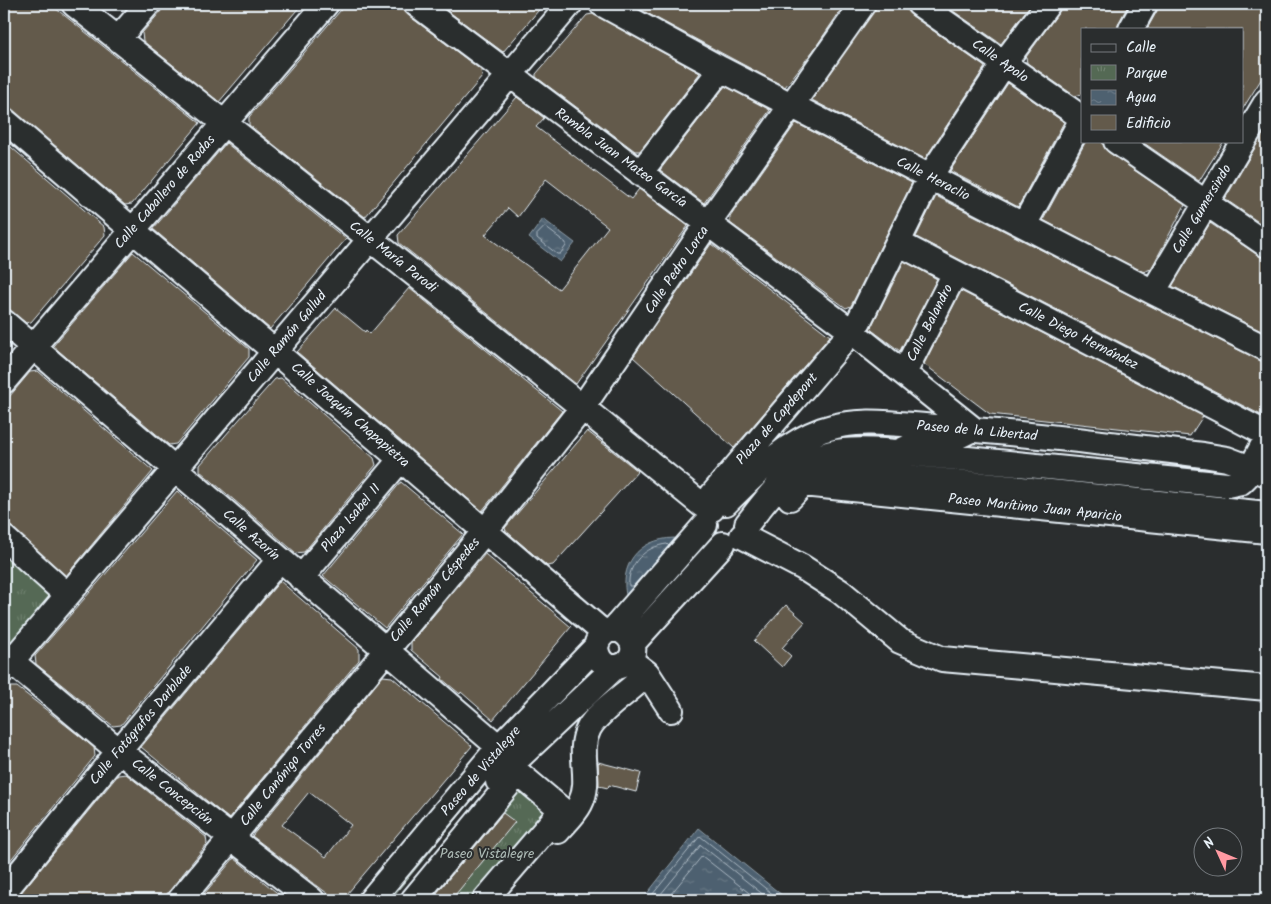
<svg xmlns="http://www.w3.org/2000/svg" width="1271" height="904" font-family="Kalam,sans-serif">
	<style>
		.grass { fill: #546954; stroke: #9eada6 }
		.park { fill: url(#park-tufts); stroke: #9eada6 }
		.water { fill: url(#water-ripples); stroke: #8c9ba6 }
		.lines { fill: none; stroke-linecap: round; stroke-linejoin: round }
		.shore { stroke: #aab7c2; stroke-width: 1 }
		.building { fill: #635a4b; stroke: #e8f1f8; fill-rule: evenodd }
		.minor-casing { stroke: #e8f1f8; stroke-width: 28 }
		.minor { stroke: #2a2d2e; stroke-width: 24 }
		.labels { text-anchor: middle; dominant-baseline: central; stroke-width: 4; stroke-linejoin: round; paint-order: stroke }
		.street-label { font-size: 14px; fill: #e8f1f8; stroke: #2a2d2e }
		.park-label { font-size: 14px; fill: #adbbb6; stroke: #2a2d2e }
	</style>
	<defs>
		<pattern id="park-tufts" width="24" height="20" patternUnits="userSpaceOnUse" patternTransform="scale(1.25)"><rect width="24" height="20" fill="#546954"/><path d="M3 7l-1-3M5 7V3M7 7l1-3M15 17l-1-3M17 17v-4M19 17l1-3" fill="none" stroke="#6d7f6d"/></pattern>
		<pattern id="water-ripples" width="26" height="14" patternUnits="userSpaceOnUse" patternTransform="scale(1.25)"><rect width="26" height="14" fill="#4e6170"/><path d="M2 4q2-2 4 0t4 0M15 11q2-2 4 0t4 0" fill="none" stroke="#687885"/></pattern>
	</defs>
	<rect width="100%" height="100%" fill="#2a2d2e"/>
	<filter id="ink" filterUnits="userSpaceOnUse"><feTurbulence type="fractalNoise" baseFrequency=".02" numOctaves="2"/><feDisplacementMap in="SourceGraphic" scale="10" xChannelSelector="R" yChannelSelector="G"/><feConvolveMatrix kernelMatrix="1 2 1 2 8 2 1 2 1" color-interpolation-filters="sRGB"/></filter>
	<g filter="url(#ink)">
		<path class="grass" d="M479,776L489,780L445,833L436,826Z
			M428,836L437,843L390,900H376Z"/>
		<path class="park" d="M4,555L52,598L4,657Z
			M519,778L555,807L479,900H419Z"/>
		<path class="water" d="M543,219L575,243L560,262L529,238Z
			M674,538L682,540L627,600C618,565 638,539 674,538Z
			M699,828L788,900H642Z"/>
		<g class="lines">
			<path class="shore" d="M545,227L566,243V246L560,254H557L537,238V235Z
				M654,563L633,586H629C627,564 646,546 667,544L669,546
				M648,900L700,836L780,900
				M656,900L701,845L770,900
				M666,900L702,856L758,900"/>
		</g>
		<path class="building" d="M4,4H50L200,123L132,204L125,205L4,103Z
			M167,4H302L219,102L143,41L142,33Z
			M346,4H398L408,15L481,70L482,77L365,217L249,125V117Z
			M441,4H544L503,52L441,6Z
			M635,4H845L813,51L785,87L632,5Z
			M878,4H905L907,10L911,15L985,67L925,159L812,100Z
			M943,4H1031L1001,44Z
			M1061,4H1129L1119,22L1117,29H1082V94L1075,96L1027,63L1026,57L1059,12Z
			M1159,4H1267V70L1242,110V29H1147L1157,11Z
			M593,14L700,73L640,151H635L536,77V74L587,15Z
			M1008,83L1064,122L1018,207L950,171Z
			M725,86L770,110L704,203L660,170Z
			M517,97L544,118L536,127L631,199L639,189L688,226L576,384L399,243L398,235ZM546,179L608,227L559,289L485,235L508,208L518,217Z
			M796,123L912,183L851,306L846,308L730,223V217Z
			M1267,127V228L1225,199Z
			M4,141L104,227L105,235L31,322L26,323L4,306Z
			M1086,141H1102L1104,147L1108,152L1185,205L1151,269L1143,272L1043,220Z
			M1141,141H1224L1199,181Z
			M226,143L346,239L270,329L153,229Z
			M936,196L1147,304L1261,361L1267,363V408L1263,416L916,237Z
			M1210,223L1259,256L1267,259V334L1172,286Z
			M711,244L830,336L734,448L633,357Z
			M133,252L249,349V357L176,444L169,445L53,346Z
			M904,261L937,279L900,351L870,329Z
			M409,288L562,411L482,511L297,352L336,308L365,332L366,330L370,334Z
			M961,291L1203,416L1190,436L990,414L924,364Z
			M38,371L153,471L66,576L4,521V403L30,372Z
			M281,378L374,458L376,465L304,552L296,553L200,471V465L237,422L275,379Z
			M587,431L638,471L553,565L547,566L506,531L505,528Z
			M401,482L463,534L385,628L323,576Z
			M177,491L257,560L121,725L113,726L36,664L35,656Z
			M485,554L571,627L493,720L461,692L460,694L442,679L443,677L411,650V642Z
			M280,581L359,649V660L229,819L141,747Z
			M786,605L805,622L782,648L791,656L782,667L754,641Z
			M383,676L392,677L472,746L342,900H336L252,836ZM309,792L351,825L326,857L282,825Z
			M8,687H17L86,741L94,748L95,756L4,868V692Z
			M598,762L641,773L636,792L609,785L608,788L599,786Z
			M126,774L206,837L207,844L162,900H15L118,775Z
			M503,813L515,822L451,900H431Z
			M234,858L286,900H199Z"/>
		<g class="lines">
			<g class="minor-casing">
				<path id="minor" d="M74,4L567,395L702,505L712,509
					M416,4L851,331L973,429L937,447L915,444L898,452
					M602,4L721,69L1153,292L1267,349
					M919,4L1082,118
					M1131,29L1145,4
					M118,39L148,4
					M1010,55L1048,4
					M4,120L604,633
					M1116,141L1267,245
					M934,170L998,73
					M640,173L721,69
					M1024,225L1082,119
					M898,243L1257,429
					M1153,292L1267,101
					M859,321L927,183
					M4,322L499,747
					M904,373L955,273
					M4,381L326,4
					M803,484L1267,531
					M712,495L842,343
					M790,498L803,484L827,469L1267,514
					M726,503C755,475 783,444 822,430C858,417 897,424 935,427C1024,433 1114,444 1203,455L1227,459L1267,474
					M747,524C775,489 796,456 844,451C862,449 880,451 898,452L1227,485L1241,482L1246,477L1267,438
					M742,536L802,567L841,592L900,641L942,659L1267,688
					M4,538L67,595
					M301,578L401,459
					M613,630L705,525
					M633,643L723,544
					M11,661L119,751L312,900
					M631,661L647,673L671,710
					M4,670L570,4
					M498,781L512,764L614,668
					M558,831C565,823 575,814 580,804C593,779 576,752 589,728C597,713 624,695 637,683
					M4,892L119,751L280,559
					M180,900L485,531L582,408L708,223L863,4
					M371,900L499,747L596,647C598,635 609,626 621,631C626,633 630,638 632,642C641,668 599,680 596,647
					M413,900L518,773L562,810L485,900"/>
			</g>
			<use href="#minor" class="minor"/>
		</g>
	</g>
	<g class="labels">
		<g class="street-label">
			<text transform="translate(1000 61) rotate(35)">Calle Apolo</text>
			<text transform="translate(621 158) rotate(36)">Rambla Juan Mateo García</text>
			<text transform="translate(933 179) rotate(27)">Calle Heraclio</text>
			<text transform="translate(165 192) rotate(-49)">Calle Caballero de Rodas</text>
			<text transform="translate(1202 209) rotate(-59)">Calle Gumersindo</text>
			<text transform="translate(393 257) rotate(38)">Calle María Parodi</text>
			<text transform="translate(677 270) rotate(-56)">Calle Pedro Lorca</text>
			<text transform="translate(930 323) rotate(-63)">Calle Balandro</text>
			<text transform="translate(1078 336) rotate(27)">Calle Diego Hernández</text>
			<text transform="translate(287 337) rotate(-50)">Calle Ramón Gallud</text>
			<text transform="translate(350 415) rotate(41)">Calle Joaquín Chapapietra</text>
			<text transform="translate(777 419) rotate(-49)">Plaza de Capdepont</text>
			<text transform="translate(977 431) rotate(5)">Paseo de la Libertad</text>
			<text transform="translate(1035 508) rotate(6)">Paseo Marítimo Juan Aparicio</text>
			<text transform="translate(351 518) rotate(-50)">Plaza Isabel II</text>
			<text transform="translate(251 535) rotate(41)">Calle Azorín</text>
			<text transform="translate(435 590) rotate(-50)">Calle Ramón Céspedes</text>
			<text transform="translate(141 725) rotate(-50)">Calle Fotógrafos Darblade</text>
			<text transform="translate(481 771) rotate(-49)">Paseo de Vistalegre</text>
			<text transform="translate(283 775) rotate(-51)">Calle Canónigo Torres</text>
			<text transform="translate(172 792) rotate(38)">Calle Concepción</text>
		</g>
		<g class="park-label">
			<text x="487" y="854">Paseo Vistalegre</text>
		</g>
	</g>
	<rect width="1271" height="904" fill="none" stroke="#2a2d2e" stroke-width="20"/>
	<rect x="10" y="10" width="1251" height="884" fill="none" stroke="#e8f1f8" stroke-width="2" filter="url(#ink)"/>
	<rect x="1081" y="28" width="162" height="115" fill="#2a2d2e" stroke="#767b7f"/>
	<rect x="1091" y="44" width="25" height="8" fill="#2a2d2e" stroke="#767b7f"/>
	<text x="1126" y="52" font-size="15" fill="#e8f1f8">Calle</text>
	<rect x="1091" y="65" width="25" height="15" fill="url(#park-tufts)" stroke="#767b7f"/>
	<text x="1126" y="78" font-size="15" fill="#e8f1f8">Parque</text>
	<rect x="1091" y="90" width="25" height="15" fill="url(#water-ripples)" stroke="#767b7f"/>
	<text x="1126" y="102" font-size="15" fill="#e8f1f8">Agua</text>
	<rect x="1091" y="115" width="25" height="15" fill="#635a4b" stroke="#767b7f"/>
	<text x="1126" y="128" font-size="15" fill="#e8f1f8">Edificio</text>
	<g transform="translate(1218 852) rotate(314)"><circle r="24" fill="#2a2d2e" stroke="#767b7f"/>
	<path d="M0-4L9 19L0 12L-9 19Z" fill="#ff9aa2"/>
	<text y="-8" font-size="14" font-weight="bold" text-anchor="middle" fill="#e8f1f8">N</text>
	</g>
</svg>
